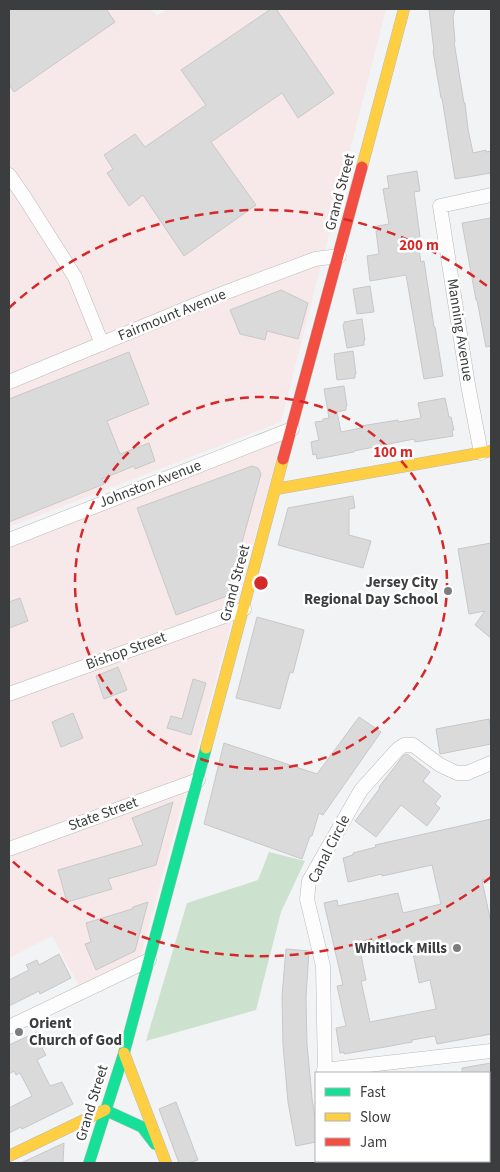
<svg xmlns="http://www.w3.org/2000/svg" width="500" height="1172" font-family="'Source Sans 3',sans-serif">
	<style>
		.industrial { fill: #f7e9e9 }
		.green { fill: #cce2cf }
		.building { fill: #dadadb; stroke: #c8c8ca; fill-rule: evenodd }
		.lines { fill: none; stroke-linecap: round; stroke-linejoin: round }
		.street-casing { stroke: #b9babc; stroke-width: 15 }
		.fast-casing { stroke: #b9babc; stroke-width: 12 }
		.slow-casing { stroke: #b9babc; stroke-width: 12 }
		.jam-casing { stroke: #b9babc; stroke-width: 12 }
		.street { stroke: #fdfdfe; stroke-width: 14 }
		.fast { stroke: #16e098; stroke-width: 11 }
		.slow { stroke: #ffcf43; stroke-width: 11 }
		.jam { stroke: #f24e42; stroke-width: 11 }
		.ring { fill: none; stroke: #d62828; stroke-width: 2.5; stroke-dasharray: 9 6 }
		.poi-dot { fill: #7b7d7e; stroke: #fff; stroke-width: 2 }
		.labels { text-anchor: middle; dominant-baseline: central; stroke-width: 5; stroke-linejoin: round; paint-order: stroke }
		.street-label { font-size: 15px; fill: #3c3d3e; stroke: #fff }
		.poi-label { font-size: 15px; font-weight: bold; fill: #3c3d3e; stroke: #fff; text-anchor: end }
		.centre { fill: #d62828; stroke: #fff; stroke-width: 2.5 }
		.ring-label { font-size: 15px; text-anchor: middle; font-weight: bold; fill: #d62828; stroke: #fff; stroke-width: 5; stroke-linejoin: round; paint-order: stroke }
	</style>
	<rect width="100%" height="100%" fill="#f1f3f5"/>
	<path class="industrial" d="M9,9H151L157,16L167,9H386L281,422L9,527Z
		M282,438L139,961L82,991L52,936L9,958V544Z"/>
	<path class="green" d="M269,852L305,861L281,912L256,1010L146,1041L187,903L258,880Z"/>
	<path class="building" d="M9,9H106L115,22L14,92L9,84Z
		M271,9H276L334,93L298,118L282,93L211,142L256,205L184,256L143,195L129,206L107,173L113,169L104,155L135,134L145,147L206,105L181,70Z
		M429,9H455L453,17L455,42H454L464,103H465L468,129L473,153L486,150V152L491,151V173L455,179L442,98H441L433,51H434Z
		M417,171L420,191L414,192L420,237L417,238L421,262L424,261L434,327H435L443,376L424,379L406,275L370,281L367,256L379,254L376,231H378L377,226L389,224L383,189L389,188L387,176Z
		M491,218V346L486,347L477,300H476L462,223Z
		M370,286L374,312L357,314L353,289Z
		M281,290L308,303L298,339L267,331L265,340L240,334L230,310Z
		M362,319L365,340H364V345L347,348L343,325L344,324V322Z
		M353,351L356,374H355V378L337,380L334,356H335L334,354Z
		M129,352L149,404L107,421L120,454L149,443L155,461L135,469L134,466L102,479L104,484L9,522V399Z
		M344,386L347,406H346V410L337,412L341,432L361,428V426L398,420V422L421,418L418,403L445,398L449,417H451L454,430H452L453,436L415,442L414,439L354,451V452L317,459L316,454L313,455L311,442L319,440L315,422L323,421V419L329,418L324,389Z
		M252,466L258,468L261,474L227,596L176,615L137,508Z
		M353,496L355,508L349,509V535L371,541L363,568L278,545L288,508Z
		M491,543V638L475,625L485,611L469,614L458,549Z
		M20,598L28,621L9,628V602Z
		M257,617L304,630L293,673L290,672L280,709L236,698Z
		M118,667L127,690L104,699L96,676Z
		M193,679L206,683L191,735L167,728L171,716L182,719Z
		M73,713L83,738L61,747L52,722Z
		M359,717L381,732L323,815L319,813L312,836H310L302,859L204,824L224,743L317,774Z
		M489,719L491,730V744L440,754L436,729Z
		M407,754L430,772L423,781L441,796L435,804L440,808L427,826L401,805L376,837L355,821L380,788L379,787L403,756Z
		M173,802L156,865L108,879L112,889L67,902L58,870L143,845L132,818Z
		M491,819V878L482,880L491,923V1034L437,1044L435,1036L412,1040V1042L385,1047L344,1054V1052L340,1053L336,1028L346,1026L337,986L343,985L324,903L337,900L338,906L398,893L403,913L441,904L432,865L382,876V874L348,882L343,858L353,855V853L376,847L375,845ZM411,943L419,983L430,980L436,1009L370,1022L361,981L366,980L361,955Z
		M148,902L135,951L96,970L85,944L91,942L86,923L132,909L133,907Z
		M286,949L309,951L306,997L307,1044L312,1098L316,1126V1142L296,1146L288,1102L283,1045L282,996Z
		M59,954L71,978L40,994L39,991L9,1006V980L29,970L26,965L37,960L39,965Z
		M37,1032L45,1047L42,1048L46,1055L37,1060L50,1086L62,1082L73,1104L22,1129L21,1127L9,1133V1108L32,1096L20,1073L16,1075L14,1071L9,1074V1045Z
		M491,1063V1073H462V1068Z
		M176,1102L198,1160L188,1163H179L159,1109Z
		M64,1143L63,1163H21Z"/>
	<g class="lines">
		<g class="street-casing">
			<path id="street" d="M9,175L23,195L75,277L102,344
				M9,382L224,293L315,259L339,256
				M481,453L468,385L440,206L491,195
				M9,540L292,429
				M9,694L244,609
				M9,849L198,780
				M9,1027L149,960
				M324,1070L491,1051
				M325,1073L323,966L307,899L309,881L361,790L398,749L404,745H413L440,765L457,773H467L491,763"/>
		</g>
		<g class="fast-casing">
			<path id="fast" d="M105,1110L142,1127L155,1144
				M89,1163L124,1053L206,748"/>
		</g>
		<g class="slow-casing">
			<path id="slow" d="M362,167L404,9
				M276,489L491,451
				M206,748L283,459
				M124,1053L166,1163
				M9,1156L105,1110"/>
		</g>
		<g class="jam-casing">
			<path id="jam" d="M283,459L362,167"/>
		</g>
		<use href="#street" class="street"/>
		<use href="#fast" class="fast"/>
		<use href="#slow" class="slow"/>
		<use href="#jam" class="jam"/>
	</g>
	<g class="ring">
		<circle cx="261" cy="583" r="186"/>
		<path d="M491 877A373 373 0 0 1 9 858M9 308A373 373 0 0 1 491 289"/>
	</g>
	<g class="poi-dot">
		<circle cx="448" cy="591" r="5"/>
		<circle cx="457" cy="948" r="5"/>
		<circle cx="19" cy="1032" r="5"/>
	</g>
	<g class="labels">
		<g class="street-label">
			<text transform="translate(340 192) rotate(-75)">Grand Street</text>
			<text transform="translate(172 315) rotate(-22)">Fairmount Avenue</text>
			<text transform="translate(460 330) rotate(81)">Manning Avenue</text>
			<text transform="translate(150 484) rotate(-21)">Johnston Avenue</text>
			<text transform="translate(235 583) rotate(-75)">Grand Street</text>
			<text transform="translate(126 651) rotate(-20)">Bishop Street</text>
			<text transform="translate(103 814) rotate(-20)">State Street</text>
			<text transform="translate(329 849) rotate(-63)">Canal Circle</text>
			<text transform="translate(92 1103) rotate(-73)">Grand Street</text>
		</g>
		<g class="poi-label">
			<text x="438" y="582">Jersey City<tspan x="438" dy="17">Regional Day School</tspan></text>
			<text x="447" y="948">Whitlock Mills</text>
			<text x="29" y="1023" text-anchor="start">Orient<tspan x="29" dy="17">Church of God</tspan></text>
		</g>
	</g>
	<circle cx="261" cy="583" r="8" class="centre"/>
	<g class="ring-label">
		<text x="419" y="250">200 m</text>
		<text x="393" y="457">100 m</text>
	</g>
	<rect width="500" height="1172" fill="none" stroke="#3c3d3e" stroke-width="20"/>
	<rect x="315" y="1072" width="175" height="90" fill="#ffffff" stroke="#b1b1b2"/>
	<rect x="325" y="1088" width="25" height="8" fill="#16e098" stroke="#b1b1b2"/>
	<text x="360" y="1097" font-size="15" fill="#3c3d3e">Fast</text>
	<rect x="325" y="1113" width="25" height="8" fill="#ffcf43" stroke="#b1b1b2"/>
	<text x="360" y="1122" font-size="15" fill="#3c3d3e">Slow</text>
	<rect x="325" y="1138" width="25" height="8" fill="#f24e42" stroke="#b1b1b2"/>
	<text x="360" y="1147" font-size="15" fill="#3c3d3e">Jam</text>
</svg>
